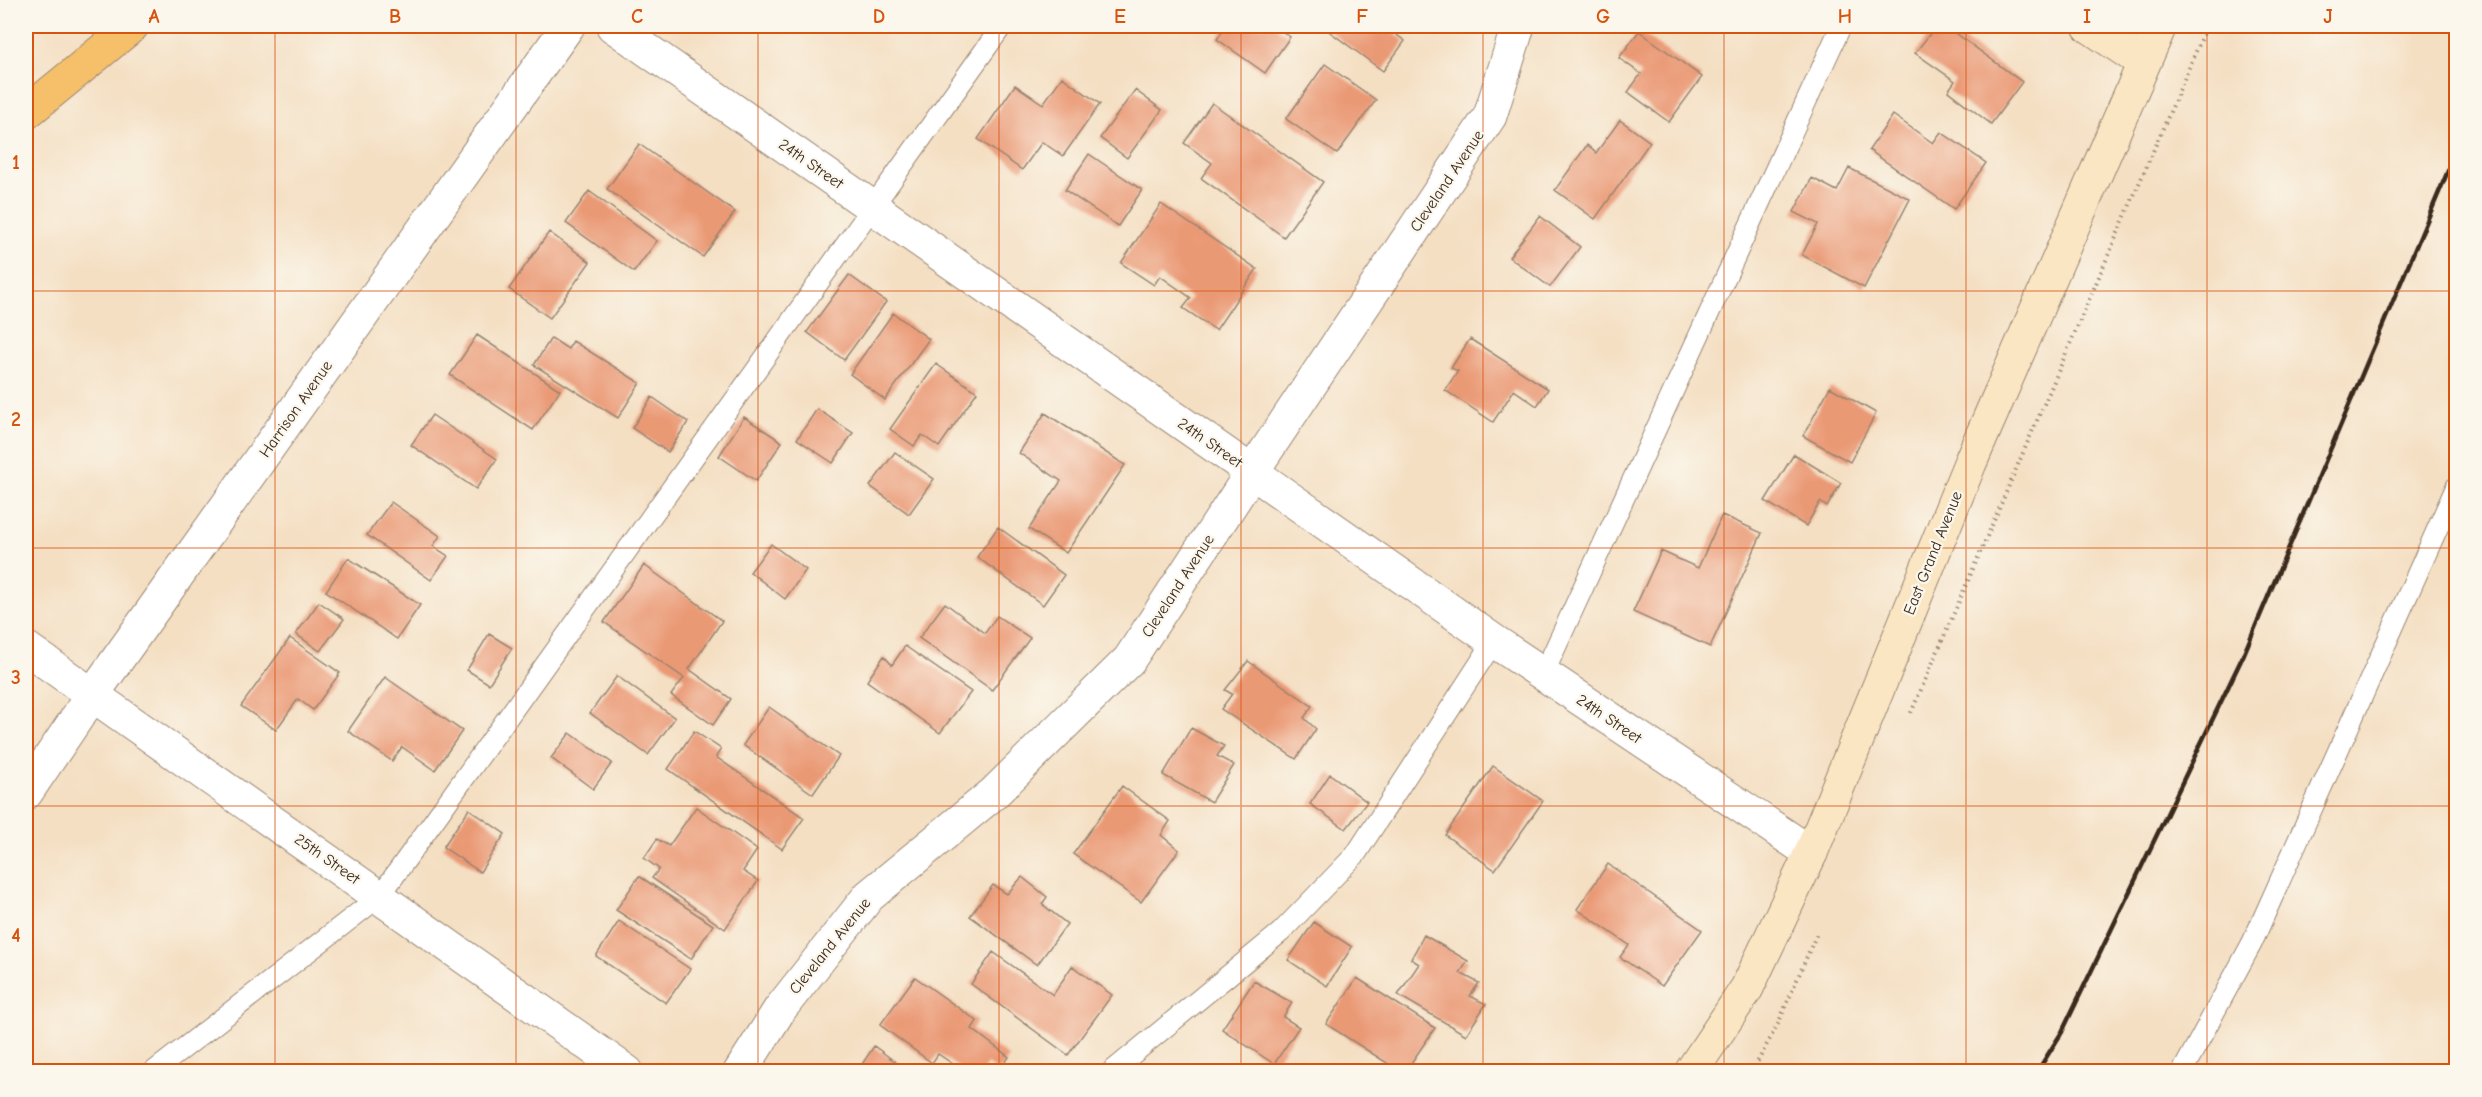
<svg xmlns="http://www.w3.org/2000/svg" width="2482" height="1097" font-family="'Comic Neue',sans-serif">
	<style>
		.building { fill: #ea9975 }
		.lines { fill: none; stroke-linecap: round; stroke-linejoin: round }
		.lane-casing { stroke: #988470; stroke-width: 22 }
		.street-casing { stroke: #988470; stroke-width: 35 }
		.secondary-casing { stroke: #988470; stroke-width: 35 }
		.highway-casing { stroke: #988470; stroke-width: 35 }
		.path { stroke: #988470; stroke-width: 4; stroke-dasharray: 1.5 4.5; stroke-linecap: butt }
		.lane { stroke: #fff; stroke-width: 20 }
		.street { stroke: #fff; stroke-width: 33 }
		.secondary { stroke: #fbe6c4; stroke-width: 33 }
		.highway { stroke: #f6c06b; stroke-width: 33 }
		.rail { stroke: #3b2a1e; stroke-width: 4.5 }
		.grid { fill: none; stroke: #d7540e; stroke-width: 1.5; stroke-opacity: 0.55 }
		.labels { text-anchor: middle; dominant-baseline: central; stroke-width: 4.5; stroke-linejoin: round; paint-order: stroke }
		.street-label { font-size: 16px; fill: #3b2a1e; stroke: #fbf7ec }
		.neatline { fill: none; stroke: #d7540e; stroke-width: 2 }
		.grid-label { font-size: 20px; text-anchor: middle; font-weight: bold; fill: #d7540e }
	</style>
	<rect width="100%" height="100%" fill="#fbf7ec"/>
	<filter id="ink" filterUnits="userSpaceOnUse"><feTurbulence type="fractalNoise" baseFrequency=".0167" numOctaves="2"/><feDisplacementMap in="SourceGraphic" scale="12" xChannelSelector="R" yChannelSelector="G"/><feConvolveMatrix kernelMatrix="1 2 1 2 8 2 1 2 1" color-interpolation-filters="sRGB"/></filter>
	<filter id="wash" filterUnits="userSpaceOnUse"><feTurbulence type="fractalNoise" baseFrequency=".008" numOctaves="4" result="noise"/><feDisplacementMap in="SourceGraphic" scale="24" xChannelSelector="R" yChannelSelector="G"/><feGaussianBlur stdDeviation="1.35" result="paint"/><feColorMatrix in="noise" values="0 0 0 0 0 0 0 0 0 0 0 0 0 0 0 0 0 1.4 0 .05"/><feComposite in="paint" operator="in"/></filter>
	<g filter="url(#wash)">
		<rect width="100%" height="100%" fill="#f4dfc3"/>
		<g id="blocks">
			<path class="building" d="M1226,26H1275L1290,37L1265,73L1217,39Z
				M1322,26H1384L1405,41L1383,71Z
				M1936,26H1946L2022,82L1991,124L1948,91L1955,81L1915,53Z
				M1639,31L1702,77L1669,122L1628,92L1641,74L1619,58Z
				M1325,64L1376,100L1337,154L1286,119Z
				M1062,77L1100,104L1063,156L1042,142L1022,170L978,139L1015,85L1043,104Z
				M1135,90L1162,110L1127,158L1100,138Z
				M1212,103L1323,182L1284,237L1201,178L1212,163L1184,143Z
				M1893,115L1933,143L1941,132L1986,163L1954,209L1869,150Z
				M1620,120L1650,142L1595,219L1555,190L1587,145L1596,153Z
				M639,144L735,212L703,257L607,189Z
				M1089,154L1142,190L1118,226L1065,190Z
				M1849,168L1910,199L1864,288L1802,255L1818,224L1794,212L1812,178L1837,191Z
				M589,191L657,241L634,272L566,223Z
				M1161,204L1257,269L1216,330L1183,308L1191,298L1160,276L1154,285L1121,263Z
				M1540,216L1580,247L1550,287L1509,257Z
				M549,232L590,262L550,318L509,289Z
				M849,275L886,302L844,360L807,332Z
				M893,313L929,339L885,400L850,374Z
				M477,335L560,390L533,430L450,375Z
				M551,338L568,349L573,341L640,383L618,418L534,365Z
				M1470,339L1548,389L1537,406L1514,390L1493,422L1445,390L1458,371L1451,368Z
				M936,364L977,392L939,447L922,435L914,446L890,429Z
				M1830,387L1876,413L1850,462L1803,436Z
				M652,397L688,422L668,452L632,428Z
				M817,409L853,433L833,463L797,439Z
				M1045,413L1125,465L1066,553L1029,529L1061,481L1019,453Z
				M432,415L497,459L476,489L411,445Z
				M744,417L782,442L756,481L719,456Z
				M895,452L934,479L909,514L870,486Z
				M1794,454L1841,483L1827,507L1820,502L1806,526L1765,501Z
				M391,502L440,536L433,546L448,556L431,580L367,535Z
				M1722,515L1762,533L1710,647L1633,612L1661,551L1698,568Z
				M998,527L1064,575L1043,605L977,557Z
				M771,544L806,570L785,599L750,572Z
				M348,558L420,605L397,639L326,591Z
				M644,565L722,621L689,669L731,699L713,725L671,695L684,678L604,622Z
				M319,602L344,619L320,651L296,634Z
				M945,603L985,633L997,616L1030,638L992,690L919,638Z
				M489,634L512,648L489,684L467,670Z
				M290,638L340,673L313,710L298,699L276,730L241,706Z
				M905,646L971,692L940,733L867,681L884,656L892,665Z
				M1248,661L1312,706L1304,718L1316,729L1296,759L1221,709L1232,694L1225,690Z
				M617,676L675,718L648,755L590,713Z
				M385,677L462,731L435,770L402,747L392,761L348,731Z
				M769,707L839,756L813,794L743,745Z
				M1191,728L1224,746L1217,756L1234,765L1211,802L1163,775Z
				M694,731L721,749L716,757L804,818L782,849L668,769Z
				M570,733L612,763L593,789L551,758Z
				M1493,766L1543,801L1495,870L1445,835Z
				M1330,774L1367,802L1346,829L1310,804Z
				M1122,786L1170,821L1161,835L1179,850L1141,902L1073,854Z
				M696,807L757,850L743,871L758,881L725,929L652,878L659,869L644,858L657,839L669,846Z
				M469,809L505,834L480,872L443,847Z
				M1608,864L1702,930L1662,986L1620,957L1629,945L1577,909Z
				M639,876L713,925L691,959L616,910Z
				M1022,877L1047,897L1042,904L1067,924L1037,965L970,916L993,885L1007,894Z
				M619,921L690,969L666,1003L596,956Z
				M1314,922L1352,947L1327,986L1288,960Z
				M1424,935L1468,961L1460,973L1479,983L1470,996L1486,1004L1466,1035L1398,995L1419,964L1411,959Z
				M993,952L1053,995L1072,966L1112,995L1068,1055L971,984Z
				M915,977L977,1021L972,1029L1009,1057L999,1072L987,1064L982,1072H965L938,1054L932,1063L880,1025Z
				M1357,978L1435,1028L1405,1072H1401L1326,1024Z
				M1254,981L1292,1003L1283,1017L1299,1027L1274,1064L1222,1029Z
				M874,1046L909,1072H857Z"/>
		</g>
	</g>
	<g filter="url(#ink)">
		<use href="#blocks" fill-opacity="0" stroke="#988470" stroke-width="1.5"/>
		<g class="lines">
			<g class="lane-casing">
				<path id="lane" d="M1543,675L1841,26
					M153,1072L380,896L1002,26
					M1111,1072L1281,932L1356,854L1494,641
					M2182,1072L2252,943L2456,487"/>
			</g>
			<g class="street-casing">
				<path id="street" d="M613,26L1494,641L1811,853
					M26,648L627,1072
					M26,793L93,694L568,26
					M740,1072L780,1009L869,896L994,793L1129,660L1252,472L1490,116L1518,26"/>
			</g>
			<g class="secondary-casing">
				<path id="secondary" d="M2089,26L2144,63
					M1691,1072L1747,988L1811,853L1970,463L2160,26"/>
			</g>
			<g class="highway-casing">
				<path id="highway" d="M26,113L132,26"/>
			</g>
			<path class="path" d="M1911,713L2207,26
				M1752,1072L1778,1024L1817,933"/>
			<use href="#lane" class="lane"/>
			<use href="#street" class="street"/>
			<use href="#secondary" class="secondary"/>
			<use href="#highway" class="highway"/>
			<path class="rail" d="M2037,1072L2062,1032L2243,656L2456,152"/>
		</g>
	</g>
	<path class="grid" d="M275,26V1072M516,26V1072M758,26V1072M999,26V1072M1241,26V1072M1483,26V1072M1724,26V1072M1966,26V1072M2207,26V1072M26,291H2456M26,548H2456M26,806H2456"/>
	<g class="labels">
		<g class="street-label">
			<text transform="translate(811 164) rotate(35)">24th Street</text>
			<text transform="translate(1447 181) rotate(-56)">Cleveland Avenue</text>
			<text transform="translate(296 409) rotate(-55)">Harrison Avenue</text>
			<text transform="translate(1210 443) rotate(35)">24th Street</text>
			<text transform="translate(1933 553) rotate(-68)">East Grand Avenue</text>
			<text transform="translate(1178 586) rotate(-57)">Cleveland Avenue</text>
			<text transform="translate(1609 719) rotate(34)">24th Street</text>
			<text transform="translate(327 859) rotate(35)">25th Street</text>
			<text transform="translate(830 946) rotate(-51)">Cleveland Avenue</text>
		</g>
	</g>
	<rect width="2482" height="1097" fill="none" stroke="#fbf7ec" stroke-width="66"/>
	<rect x="33" y="33" width="2416" height="1031" class="neatline"/>
	<g class="grid-label">
		<text x="154" y="23">A</text>
		<text x="395" y="23">B</text>
		<text x="637" y="23">C</text>
		<text x="879" y="23">D</text>
		<text x="1120" y="23">E</text>
		<text x="1362" y="23">F</text>
		<text x="1603" y="23">G</text>
		<text x="1845" y="23">H</text>
		<text x="2087" y="23">I</text>
		<text x="2328" y="23">J</text>
		<text x="16" y="169">1</text>
		<text x="16" y="426">2</text>
		<text x="16" y="684">3</text>
		<text x="16" y="942">4</text>
	</g>
</svg>
